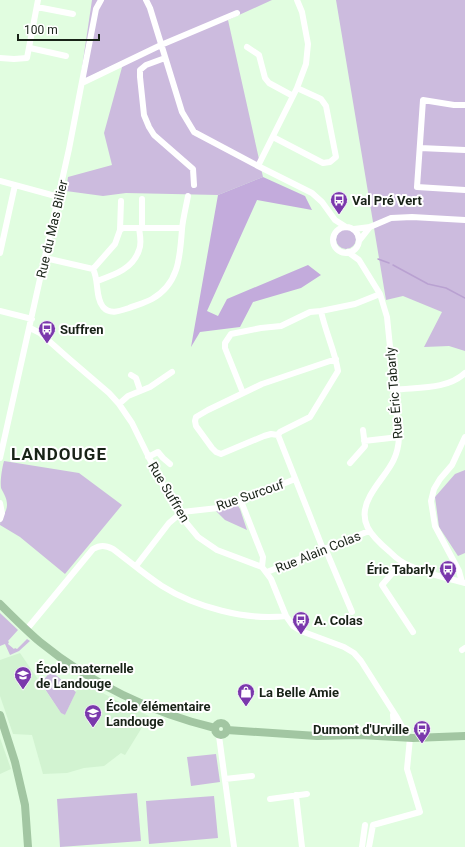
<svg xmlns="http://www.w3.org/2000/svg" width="465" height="847" font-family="Roboto,sans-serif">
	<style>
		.built { fill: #d2f3d1 }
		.green { fill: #ccbbde }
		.forest { fill: #c3abdc }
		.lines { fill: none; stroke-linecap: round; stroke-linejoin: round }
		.stream { stroke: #b9a1d1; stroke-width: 1.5 }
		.minor { stroke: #fff; stroke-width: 6 }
		.major { stroke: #a2c6a2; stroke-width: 8 }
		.labels { text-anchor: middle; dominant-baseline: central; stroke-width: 4; stroke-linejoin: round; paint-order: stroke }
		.poi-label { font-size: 13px; font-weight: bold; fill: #182217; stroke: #fff; text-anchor: start }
		.street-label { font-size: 13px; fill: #182217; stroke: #fff }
		.district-label { font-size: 17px; font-weight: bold; letter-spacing: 1px; fill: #182217; stroke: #fff }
	</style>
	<rect width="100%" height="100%" fill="#e1fde0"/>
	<path class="built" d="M20,653L61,713L65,715L81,681L123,704L149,716L125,755L121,753L104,766L84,768L67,773L43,774L32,735L13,734L0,696V660Z
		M0,738L11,769L0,774Z"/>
	<path class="green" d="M92,0H272L228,20L263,177L218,195L126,193L103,196L66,191L68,177L112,165L104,133L124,60L80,81Z
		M336,0H465V351L449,346L424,347L442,312L403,296L386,300Z
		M336 239a10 10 0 1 1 20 0a10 10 0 1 1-20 0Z
		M4,461L79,473L122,505L65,574L20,537L0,525C0,518 7,513 7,505C7,498 4,494 1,488C0,481 2,468 4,461Z
		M465,470V553L458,556L439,527L435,497L455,474Z
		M235,506H238L240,509L247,530L225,520L216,511Z
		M0,613L18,630L8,641L9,642L8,644L14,649L15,648L17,649L27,639L30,641L19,651L10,655L5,644L0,646Z
		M51,671L76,692L65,715L61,713L41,683Z
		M216,754L220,782L191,786L187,757Z
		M137,793L141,841L60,847L57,799Z
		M214,796L218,838L149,844L146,801Z"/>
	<path class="forest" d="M263,177L305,196L312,210L257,200L207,311L218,316L227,299L308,265L321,275L301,288L253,302L240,327L200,332L191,347L218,195Z"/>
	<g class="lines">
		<path class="stream" d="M378,259L389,263
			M393,265L428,284L446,288L465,298"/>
		<path class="minor" d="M146,0L150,8L182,112L194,132L258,166L312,193L322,202L335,220L346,227
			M37,7L73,14
			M247,47L259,55L265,78L269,83L293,96
			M30,48L66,56
			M0,58L14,59L27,58L38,0
			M165,58L146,65L140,70V77L144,115L149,127L154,135L193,169L194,185
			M82,83L161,45L237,13
			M465,105H454L423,100L417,187L465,190
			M273,137L323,163L330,162L336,157L326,106L321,99L297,88
			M420,148L465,150
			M258,166L297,88L306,64L308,44L302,12L297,0
			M0,181L59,197
			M333 240a13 13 0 1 1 26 0a13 13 0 1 1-26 0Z
			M142,228V199
			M354,229L370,227L391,218L412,217L465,220
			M120,230L121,201
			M359,241L370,227
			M348,252L359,260L380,294L387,317L399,437C398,465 382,474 370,496C356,521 371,536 390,552C396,558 402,563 410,566C427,574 447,578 465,583
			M0,253L15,185
			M45,258L93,269C99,280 95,297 103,307C110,315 120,311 129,308C136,305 145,303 152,299C179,284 180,257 182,229C183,218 186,207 188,196
			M93,269L115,244L120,230L123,228H182
			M97,281C114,275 133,269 139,250C142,244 140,235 139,228
			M0,311L32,319
			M30,328L40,333L67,357L109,393L119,404L132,423L161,482L179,514L198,537L217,550L262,567L271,579L286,616L293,626L301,631L344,647L354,653L361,661L396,716L405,732L407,738
			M131,375L136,378L140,390
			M394,390C417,387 447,390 465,373
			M243,393L225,348V343L231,334L261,328L281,326L310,312L321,311
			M119,404L128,396L150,387L172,372
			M278,435L271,434L264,436L221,454L216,452L212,448L196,426L195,421L196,417L208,410L262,384L336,359
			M278,435L280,432L310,417L338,371C335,351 325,331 321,311L355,304L380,294
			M278,435L323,549
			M364,441L399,437
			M148,457L158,452L163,458L170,464
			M0,458L69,149L96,9L101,0
			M350,463L365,446L363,430
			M241,501L263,557L262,567
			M0,503L2,513L0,519
			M325,548L352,612
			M402,562L382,585L413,632
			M136,566L169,523L182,512L218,508L241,501L295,479
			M267,572L369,531
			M462,582L459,571L435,526L431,501L434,489L440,479L452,465L465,437
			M27,629L93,549C100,545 105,545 113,549C129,561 145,575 162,586C195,607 247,621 286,616
			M462,650L465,648
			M393,715L395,737
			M219,736L234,847
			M225,779L252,776
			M296,795L302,847
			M270,799L307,794
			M362,847L365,825
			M369,847L373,825L420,812L407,769L410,738"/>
		<path class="major" d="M0,604C13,617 26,630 40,642C90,683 152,713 215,728
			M0,715L15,762L25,805L28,847
			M215 729a6 6 0 1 1 12 0a6 6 0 1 1-12 0Z
			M227,730L317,736L360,735L413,738L465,736"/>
	</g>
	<defs>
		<g id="bus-pin" transform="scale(0.9)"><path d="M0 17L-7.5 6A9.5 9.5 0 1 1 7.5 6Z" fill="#7a38ac" stroke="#fff"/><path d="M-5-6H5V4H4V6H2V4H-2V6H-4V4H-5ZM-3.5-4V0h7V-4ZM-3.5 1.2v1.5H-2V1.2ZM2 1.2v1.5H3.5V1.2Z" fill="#fff"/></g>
		<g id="school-pin" transform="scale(0.9)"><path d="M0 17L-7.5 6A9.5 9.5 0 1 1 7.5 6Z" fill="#7a38ac" stroke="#fff"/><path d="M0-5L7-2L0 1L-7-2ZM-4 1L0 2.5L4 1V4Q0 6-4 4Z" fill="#fff"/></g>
		<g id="shop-pin" transform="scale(0.9)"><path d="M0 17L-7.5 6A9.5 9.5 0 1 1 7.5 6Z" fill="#7a38ac" stroke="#fff"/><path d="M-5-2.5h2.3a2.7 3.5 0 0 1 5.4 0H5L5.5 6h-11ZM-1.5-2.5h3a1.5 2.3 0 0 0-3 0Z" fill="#fff"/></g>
	</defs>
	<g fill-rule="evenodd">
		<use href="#bus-pin" x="339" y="200"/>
		<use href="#bus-pin" x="47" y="329"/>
		<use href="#bus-pin" x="448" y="569"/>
		<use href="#bus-pin" x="301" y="620"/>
		<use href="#school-pin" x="23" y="675"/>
		<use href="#shop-pin" x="246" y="692"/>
		<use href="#school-pin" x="93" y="713"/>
		<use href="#bus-pin" x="422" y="729"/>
	</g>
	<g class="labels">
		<g class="poi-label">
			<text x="352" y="200">Val Pré Vert</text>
			<text x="60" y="329">Suffren</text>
			<text x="435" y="569" text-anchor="end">Éric Tabarly</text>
			<text x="314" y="620">A. Colas</text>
			<text x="36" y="668">École maternelle<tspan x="36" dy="15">de Landouge</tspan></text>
			<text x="259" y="692">La Belle Amie</text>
			<text x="106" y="706">École élémentaire<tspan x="106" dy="15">Landouge</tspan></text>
			<text x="409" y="729" text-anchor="end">Dumont d'Urville</text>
		</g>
		<g class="street-label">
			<text transform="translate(52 229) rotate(-77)">Rue du Mas Bilier</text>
			<text transform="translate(394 393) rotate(-95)">Rue Éric Tabarly</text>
			<text transform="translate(169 492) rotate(59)">Rue Suffren</text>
			<text transform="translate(250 495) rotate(-19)">Rue Surcouf</text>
			<text transform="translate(318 552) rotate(-22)">Rue Alain Colas</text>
		</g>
		<g class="district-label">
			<text x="59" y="454">LANDOUGE</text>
		</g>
	</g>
	<path d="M18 34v6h81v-6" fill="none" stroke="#182217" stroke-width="2"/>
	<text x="24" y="34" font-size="12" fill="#182217" stroke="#ffffff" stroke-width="3" paint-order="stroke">100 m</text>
</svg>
